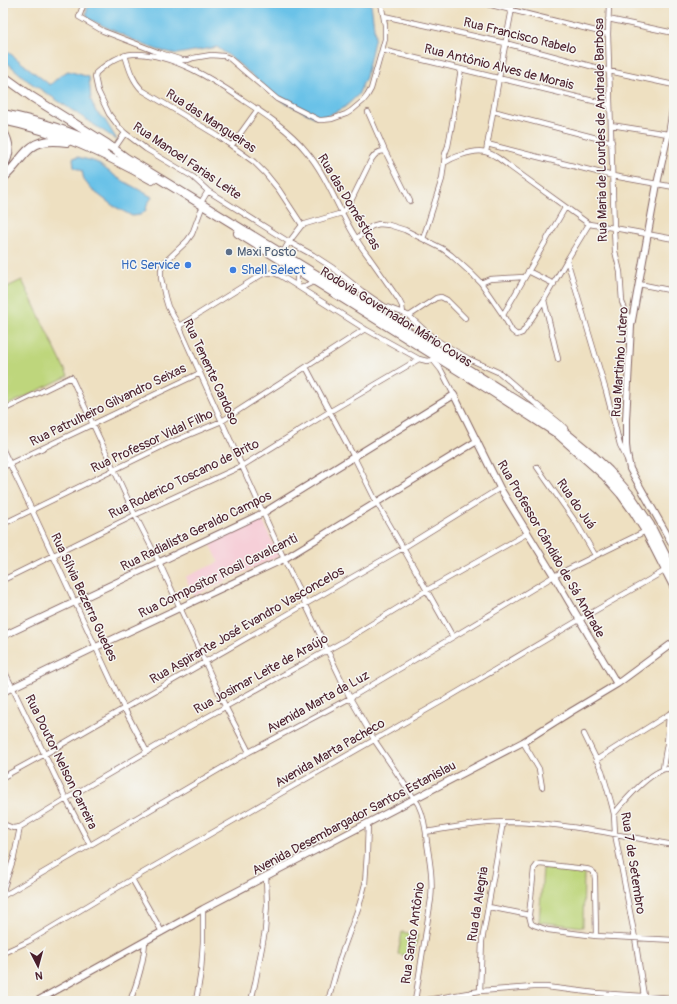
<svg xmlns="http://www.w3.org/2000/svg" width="677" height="1004" font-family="Pangolin,sans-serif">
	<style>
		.built { fill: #f6cfd8 }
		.green { fill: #bed67b; stroke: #847a53 }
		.water { fill: #6bc2e8; stroke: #5a708a }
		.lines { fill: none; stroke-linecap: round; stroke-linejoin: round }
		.minor-casing { stroke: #836360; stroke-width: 6 }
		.tertiary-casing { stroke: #836360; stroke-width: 8 }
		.trunk-casing { stroke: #836360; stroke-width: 10 }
		.minor { stroke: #fff; stroke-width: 4.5 }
		.tertiary { stroke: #fff; stroke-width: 6 }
		.trunk { stroke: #fff; stroke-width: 8 }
		.service-dot { fill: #5c6f8a; stroke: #f6f6f2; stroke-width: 1.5 }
		.shop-dot { fill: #3f7fe0; stroke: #f6f6f2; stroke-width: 1.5 }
		.labels { text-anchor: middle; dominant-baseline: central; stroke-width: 3; stroke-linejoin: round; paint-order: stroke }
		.street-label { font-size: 13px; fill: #4a1f2b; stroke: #f6f6f2 }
		.service-label { font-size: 13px; fill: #4e5e75; stroke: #f6f6f2; text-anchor: start }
		.shop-label { font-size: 13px; fill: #366cbe; stroke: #f6f6f2; text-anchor: end }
	</style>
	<rect width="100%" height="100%" fill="#f6f6f2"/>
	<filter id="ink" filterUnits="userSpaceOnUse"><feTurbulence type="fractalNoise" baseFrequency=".025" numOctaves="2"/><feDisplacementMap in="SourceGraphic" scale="8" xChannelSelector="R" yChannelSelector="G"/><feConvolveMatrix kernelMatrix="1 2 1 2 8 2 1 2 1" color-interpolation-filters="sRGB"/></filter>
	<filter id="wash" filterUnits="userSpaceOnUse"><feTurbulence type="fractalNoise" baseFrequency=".012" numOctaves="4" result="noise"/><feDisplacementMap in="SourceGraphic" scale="16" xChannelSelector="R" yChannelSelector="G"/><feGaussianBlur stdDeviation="0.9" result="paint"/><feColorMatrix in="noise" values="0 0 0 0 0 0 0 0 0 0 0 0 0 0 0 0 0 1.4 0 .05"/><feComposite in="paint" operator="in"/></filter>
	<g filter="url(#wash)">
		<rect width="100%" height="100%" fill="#eee0c1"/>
		<path class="built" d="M262,519L279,556L194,596L185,577L219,562L210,543Z"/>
		<path class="green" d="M22,280L68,376L6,406L3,399V289Z
			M543,868L584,872L583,927L539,922Z
			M402,932L418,935L413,957L398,954Z"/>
		<path class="water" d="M89,3H371L375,36L366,77L358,95L345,107L327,116L314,117L282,101L232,58L217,47L177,54L158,50L142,44L89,19L86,13Z
			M3,48L50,85L61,75L68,71L89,77L91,100L96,112L105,120L117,140L28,81L3,59Z
			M78,157L96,162L118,178L152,197L147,205L146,210L140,215L132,216L112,205L91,189L84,180L82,171L74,167L73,158Z"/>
	</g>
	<g filter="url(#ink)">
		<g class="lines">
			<g class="minor-casing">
				<path id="minor" d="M84,3L79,17L103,31L160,53L182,60H188L193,58L211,55L224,56L229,58L277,99L319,120H322L332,119L346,114L351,111L363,101L367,96L371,89L385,39V25L381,3
					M483,3L608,34
					M609,3L608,34L614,228L615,251L620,272L622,302L631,324
					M384,16L505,43L609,71L674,85
					M608,19L674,33
					M382,50L610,105
					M125,55C129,68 132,80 142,90L218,136L254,162L266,174L279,190L302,225
					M493,111L612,142
					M368,112L385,151
					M611,125L668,134L674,98
					M487,144L613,176L674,187
					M232,145L258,109
					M114,149L125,133
					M486,152L499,78L513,3
					M444,163L445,154L448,146L451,130L461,69
					M200,204L208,191
					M201,210L192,234L187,241L165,262L162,266L161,270V278L165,297L168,307L179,326L200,373L284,559L350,698L375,741L418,804C424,816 426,830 427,843C430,862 433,880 431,899L415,1001
					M342,213L350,203L371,160C375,154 378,151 385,151L410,201
					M356,239L372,226L379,224L389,225L405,230L443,249L451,255L472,274L481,283L503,315L512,331L517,335L522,333L544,300L567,260L589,224
					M423,239L442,179L444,163C449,160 455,157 461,155C476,150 485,149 498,158L589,224L614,228L674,239
					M282,254L289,242L302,225L342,213
					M567,260L606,391L620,445L627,459
					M297,270V286
					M528,271L554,284
					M481,283L490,279L524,277
					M639,284L674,291
					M301,288L315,281
					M544,300L558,359
					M403,313L402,306L399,300C390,287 381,274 371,260C366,253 360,246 356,238C338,210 328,177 306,151C289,130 266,115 243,100C214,80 170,52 133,54C119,55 106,64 96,73L95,77L98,91L109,114L119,127L125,133L146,149L193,177L208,191L289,242L313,255L333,268L362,291L384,306L403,313L409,316L432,337L438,341L469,359L500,373L536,404L561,424L565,428
					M503,315L565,208
					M409,316L436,298L441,297L447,300L465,318
					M179,326L261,275C269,272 273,272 281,276L365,329L419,359
					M433,360L441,370L454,395
					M306,367L354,457L377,503L403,548L453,637
					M3,410L71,377L135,515L159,562L225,706L249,752
					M3,450L32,510L124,708L147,752
					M3,467L200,373
					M537,467L577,524L595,555
					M3,524L167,444L222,421L365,329
					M3,580L135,515L242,466L329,412L419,359L427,361L433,360
					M3,668L66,799L90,845
					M584,734L602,771L611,802L614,814L615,834L635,938L644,996V1001
					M523,742L539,769L542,787
					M596,760L674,711
					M663,769L664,761L667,744L669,714
					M3,777L45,754L403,548L500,488
					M614,814C626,799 644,778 662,770C665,768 670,769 674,769
					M3,824L13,828L20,827L66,799L189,727L344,641L427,590L528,533
					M426,832C452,828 478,822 505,822C562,822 618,835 674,845
					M132,879L162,932
					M3,890L14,857L20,827
					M3,896L249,752L350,698L453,637L554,576L646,531
					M489,907L529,915L531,923L534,925L548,930L596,936L674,940
					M529,915L534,869L537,865L540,864L586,869C592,870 595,872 595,879L596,936
					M3,953L29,941L132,879L269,800L444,700L579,620L666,570
					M480,991L482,941L503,822
					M472,992V1001
					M130,1001C138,981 144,962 145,941
					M196,1001L201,971L203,942V909
					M251,1001L255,984L265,931L267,905L266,876
					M328,1001L340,958L360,903L365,884L367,853L368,823
					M421,1001L480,991L534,987H546L596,993L674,998"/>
			</g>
			<g class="tertiary-casing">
				<path id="tertiary" d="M674,135L668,134L657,184L631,326L626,420V445L627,454L630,469L674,547
					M3,636L263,513L454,395L500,488L554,576L617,684
					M3,692L96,647L284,559L477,441
					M37,1001L203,909L523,742L572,711L617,684L674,642"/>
			</g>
			<g class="trunk-casing">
				<path id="trunk" d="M3,76L32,97L107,144L126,158L372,309L556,425L590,453L609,471L630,495L650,525L674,573
					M3,114C38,121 73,132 105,148
					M3,120C57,131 104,153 152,180
					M3,132C10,143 10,155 3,166
					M3,178C28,156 25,136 67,142
					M238,233L490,390L558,434L605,476L621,494L634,512L646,531L674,586"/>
			</g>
			<use href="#minor" class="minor"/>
			<use href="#tertiary" class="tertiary"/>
			<use href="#trunk" class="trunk"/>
		</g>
	</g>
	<circle class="service-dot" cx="229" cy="252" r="4"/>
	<g class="shop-dot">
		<circle cx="188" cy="265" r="4"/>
		<circle cx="233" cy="270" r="4"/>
	</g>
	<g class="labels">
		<g class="street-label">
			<text transform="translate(520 36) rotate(14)">Rua Francisco Rabelo</text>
			<text transform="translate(499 67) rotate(14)">Rua Antônio Alves de Morais</text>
			<text transform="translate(211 121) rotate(33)">Rua das Mangueiras</text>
			<text transform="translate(601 130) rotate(-91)">Rua Maria de Lourdes de Andrade Barbosa</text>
			<text transform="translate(187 161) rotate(34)">Rua Manoel Farias Leite</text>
			<text transform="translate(349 202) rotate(59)">Rua das Domésticas</text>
			<text transform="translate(396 317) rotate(32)">Rodovia Governador Mário Covas</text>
			<text transform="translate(620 362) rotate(-86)">Rua Martinho Lutero</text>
			<text transform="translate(211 372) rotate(65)">Rua Tenente Cardoso</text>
			<text transform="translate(108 405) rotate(-26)">Rua Patrulheiro Gilvandro Seixas</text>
			<text transform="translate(152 441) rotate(-25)">Rua Professor Vidal Filho</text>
			<text transform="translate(184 479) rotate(-26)">Rua Roderico Toscano de Brito</text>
			<text transform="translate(576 504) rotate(55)">Rua do Juá</text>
			<text transform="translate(196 531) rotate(-26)">Rua Radialista Geraldo Campos</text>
			<text transform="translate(551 549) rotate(60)">Rua Professor Cândido de Sá Andrade</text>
			<text transform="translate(218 576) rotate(-26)">Rua Compositor Rosil Cavalcanti</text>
			<text transform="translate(84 597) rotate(65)">Rua Sílvia Bezerra Guedes</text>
			<text transform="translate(247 625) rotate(-30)">Rua Aspirante José Evandro Vasconcelos</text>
			<text transform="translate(261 674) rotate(-29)">Rua Josimar Leite de Araújo</text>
			<text transform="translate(318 702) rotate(-29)">Avenida Marta da Luz</text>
			<text transform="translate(330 753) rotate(-30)">Avenida Marta Pacheco</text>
			<text transform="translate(61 762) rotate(64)">Rua Doutor Nelson Carreira</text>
			<text transform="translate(354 818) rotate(-28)">Avenida Desembargador Santos Estanislau</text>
			<text transform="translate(633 863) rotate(81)">Rua 7 de Setembro</text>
			<text transform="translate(478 904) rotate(-81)">Rua da Alegria</text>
			<text transform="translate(413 933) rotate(-82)">Rua Santo Antônio</text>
		</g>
		<g class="service-label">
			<text x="237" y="252">Maxi Posto</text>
		</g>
		<g class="shop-label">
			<text x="180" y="265">HC Service</text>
			<text x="241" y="270" text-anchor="start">Shell Select</text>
		</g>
	</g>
	<rect width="677" height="1004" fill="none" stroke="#f6f6f2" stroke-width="16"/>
	<g transform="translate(38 966) rotate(174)" stroke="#f6f6f2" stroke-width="3" paint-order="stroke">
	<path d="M0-3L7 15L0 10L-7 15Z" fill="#4a1f2b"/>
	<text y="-6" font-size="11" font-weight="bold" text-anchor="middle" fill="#4a1f2b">N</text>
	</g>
</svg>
